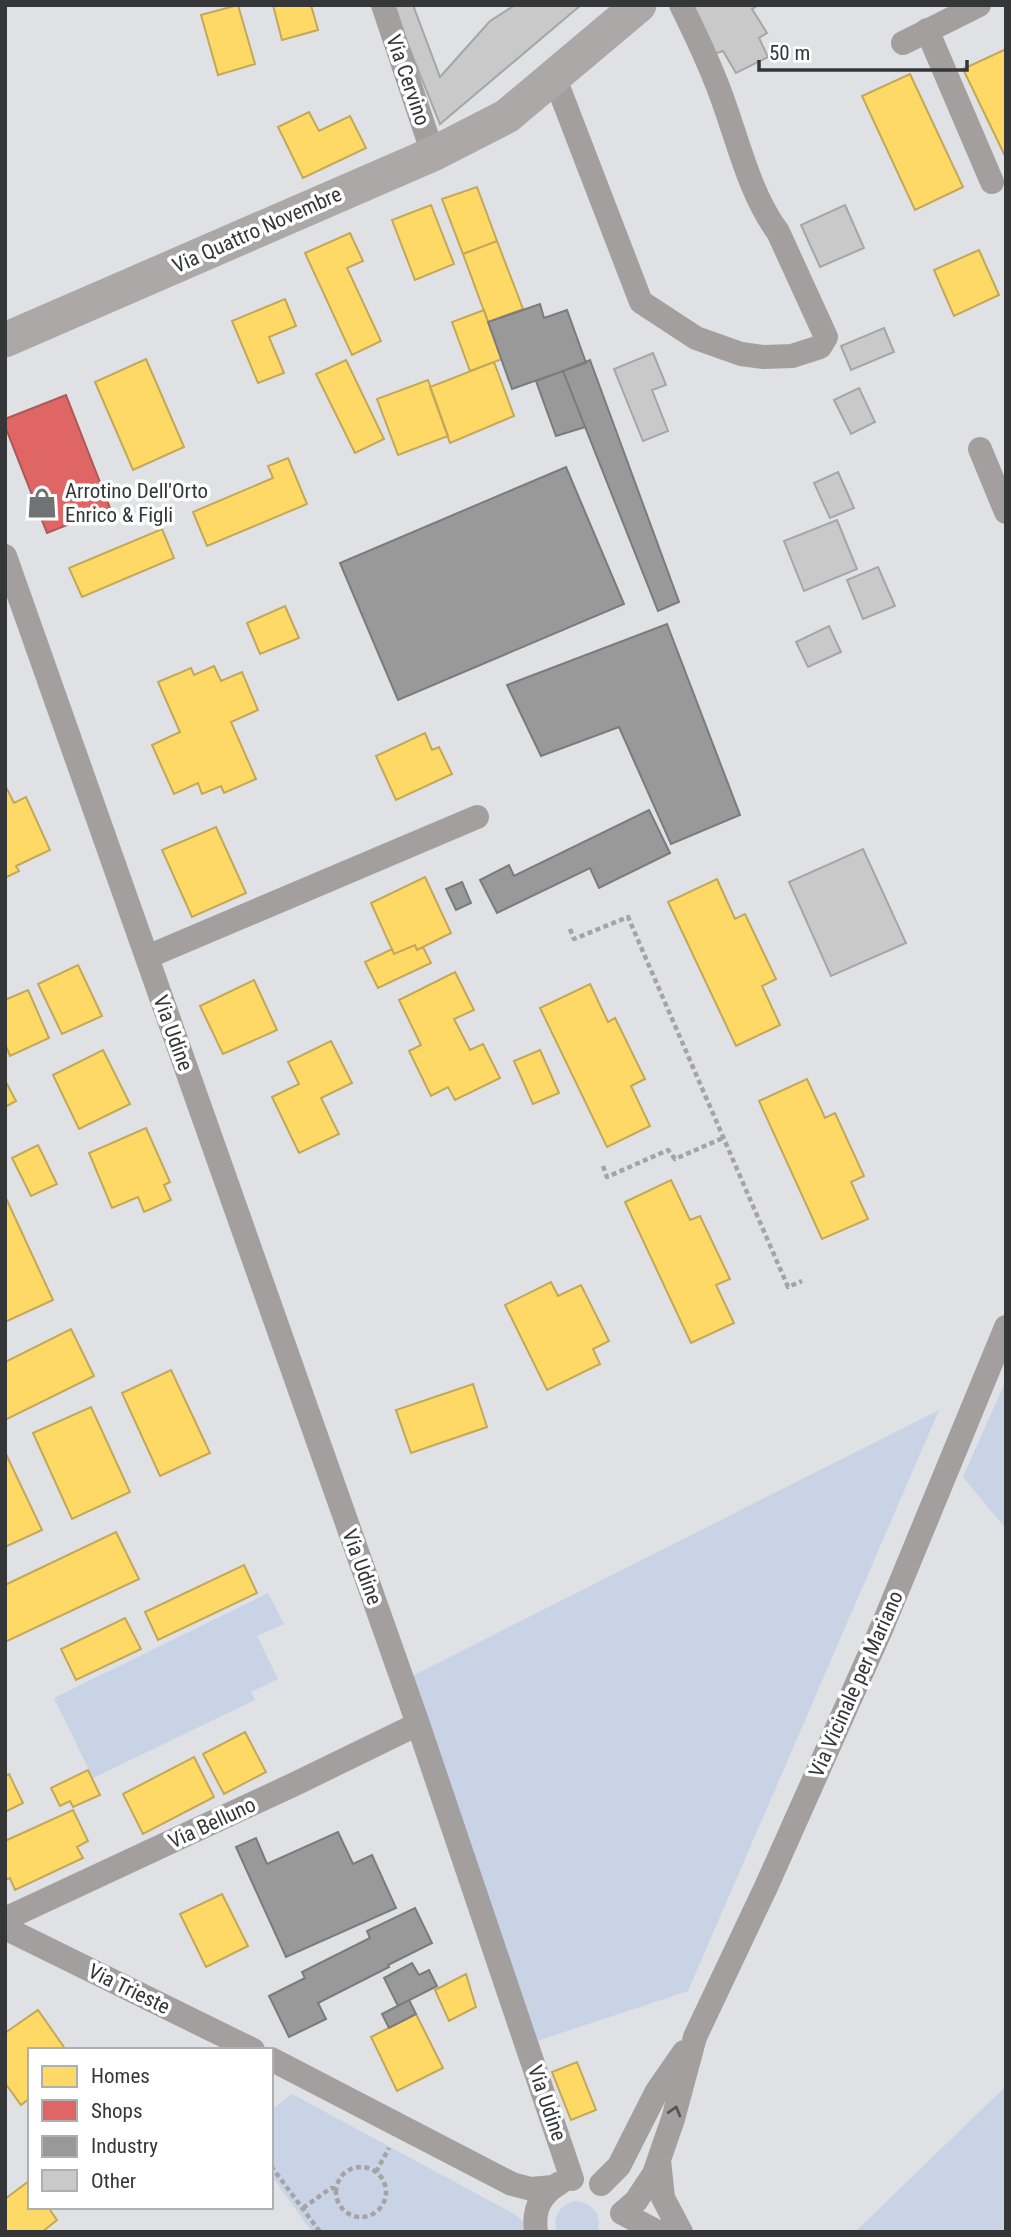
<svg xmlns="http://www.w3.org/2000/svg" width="1011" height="2237" font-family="'Roboto Condensed',sans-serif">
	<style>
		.green { fill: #c8d4e5 }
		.homes { fill: #ffd966; stroke: #c2a858; stroke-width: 2 }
		.shops { fill: #e06666; stroke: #ad5858; stroke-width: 2 }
		.industry { fill: #999; stroke: #7b7b7c; stroke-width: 2 }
		.building { fill: #c9c9ca; stroke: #a6a6a6; stroke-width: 2 }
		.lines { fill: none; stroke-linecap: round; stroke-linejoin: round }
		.path { stroke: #a5a3a3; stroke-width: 4.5; stroke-dasharray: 5 3.5; stroke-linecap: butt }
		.minor { stroke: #a49f9f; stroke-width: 24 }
		.secondary { stroke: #aca8a8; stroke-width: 35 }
		.oneway { stroke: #565657 }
		.labels { text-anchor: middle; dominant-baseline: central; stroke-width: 7; stroke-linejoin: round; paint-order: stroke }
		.street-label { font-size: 21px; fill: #353638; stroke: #fff }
		.poi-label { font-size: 21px; fill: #353638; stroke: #fff; text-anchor: start }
	</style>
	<rect width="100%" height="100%" fill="#dfe1e4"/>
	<path class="green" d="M1006,1380V1529L963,1477Z
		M939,1410L688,1991L537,2041L412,1676Z
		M268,1593L284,1624L257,1636L278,1679L251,1692L255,1700L93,1778L54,1698Z
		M1006,2086V2232H855Z
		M292,2094L514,2214L529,2226L532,2232H312L271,2175V2110Z
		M574,2201C592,2202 602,2214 598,2232H557C552,2217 559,2206 574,2201Z"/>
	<path class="homes" d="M238,5L255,64L218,75L201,15Z
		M273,5H311L318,30L282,40Z
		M1004,50L1006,53V158L963,69Z
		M910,74L963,187L915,210L862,96Z
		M309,112L319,131L350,116L366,148L303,178L278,127Z
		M477,187L497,241L463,254L442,199Z
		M431,205L454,264L415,280L392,220Z
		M350,233L363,261L347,268L381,341L352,355L305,253Z
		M497,241L523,309L488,322L463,254Z
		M979,250L999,295L954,316L934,270Z
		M285,299L296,326L269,337L284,373L258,383L232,321Z
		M484,310L502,359L470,371L452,322Z
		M146,359L184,447L133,470L95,382Z
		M346,360L384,439L355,453L316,374Z
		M494,362L514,416L450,443L430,387Z
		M428,380L448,436L398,455L377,399Z
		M288,458L307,504L207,546L193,512L273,478L268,466Z
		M162,529L174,558L82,597L69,568Z
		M285,606L299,638L260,654L247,623Z
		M214,666L221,681L242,672L258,710L231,722L256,779L224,793L221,786L202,794L198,783L174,794L152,745L180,732L158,682L191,668L194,675Z
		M425,733L432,750L439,747L452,774L396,800L376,756Z
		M5,785L14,803L26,797L50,850L16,866L19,871L5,878Z
		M216,827L246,893L192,917L162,850Z
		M425,877L451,933L417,950L415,945L394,954L371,903Z
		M717,879L735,919L745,914L776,979L762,986L780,1025L736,1046L668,902Z
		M415,945L417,950L423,947L431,963L378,988L365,962L392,949L394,954Z
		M78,965L102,1016L62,1034L38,984Z
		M455,972L474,1010L454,1019L470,1050L483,1044L500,1078L455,1100L448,1087L431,1096L409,1051L421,1045L399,1000Z
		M254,980L277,1030L223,1054L200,1006Z
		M590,984L608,1022L615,1018L645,1079L631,1086L650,1126L607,1147L540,1008Z
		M28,990L49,1038L10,1056L5,1044V1000Z
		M331,1041L352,1083L321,1098L339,1134L299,1153L272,1097L299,1084L288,1062Z
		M103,1050L130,1104L79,1129L53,1075Z
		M540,1050L559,1093L533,1104L514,1061Z
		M807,1079L825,1118L835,1113L864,1176L851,1182L868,1219L822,1239L759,1101Z
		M7,1084L16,1101L5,1107V1085Z
		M146,1128L170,1182L164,1185L171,1200L144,1212L138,1197L112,1208L89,1153Z
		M38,1145L57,1184L31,1196L12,1158Z
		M671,1180L690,1220L700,1216L730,1279L716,1285L734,1323L691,1343L625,1202Z
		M5,1196L53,1300L5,1322Z
		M551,1282L558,1296L581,1285L609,1341L593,1349L600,1364L547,1390L505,1305Z
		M71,1329L94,1376L5,1420V1362Z
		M171,1370L210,1453L160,1476L122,1393Z
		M473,1384L487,1427L411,1453L396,1410Z
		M91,1407L130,1492L72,1519L33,1433Z
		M5,1452L42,1530L5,1547Z
		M116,1532L139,1579L5,1642V1585Z
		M244,1565L257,1593L158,1640L145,1612Z
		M125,1618L141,1649L76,1680L61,1649Z
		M245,1732L266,1772L224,1794L203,1754Z
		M194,1757L214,1797L143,1834L123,1794Z
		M88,1770L100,1795L73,1807L70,1801L60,1806L51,1788Z
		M9,1774L23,1803L5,1812V1776Z
		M73,1810L88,1841L77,1847L83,1858L15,1890L10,1878L5,1880V1841Z
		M222,1894L248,1946L206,1967L180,1914Z
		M466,1974L476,2007L449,2021L435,1990Z
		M38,2010L66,2050H30V2098L21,2105L5,2083V2033Z
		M416,2014L443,2068L397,2091L371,2037Z
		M577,2062L596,2110L571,2120L552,2072Z
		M29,2181L30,2207H48L57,2220L42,2232H5V2199Z"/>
	<path class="shops" d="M66,395L110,508L47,533L5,426V419Z"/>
	<path class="industry" d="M540,304L544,318L567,310L586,363L512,389L488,322Z
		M590,360L679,602L658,611L563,371Z
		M563,371L585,427L556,436L536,381Z
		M566,467L624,604L398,700L340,563Z
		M667,624L740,815L671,844L619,727L541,756L507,685Z
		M649,810L670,853L599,888L590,868L497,913L480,880L509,865L514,876Z
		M462,882L471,903L456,910L446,889Z
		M338,1832L353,1864L372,1855L396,1908L286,1957L236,1847L256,1838L267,1864Z
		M415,1908L432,1943L388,1965L389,1967L318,2003L326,2019L289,2037L269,1996L305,1978L302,1972L370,1938L367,1931Z
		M412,1963L419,1975L429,1970L437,1986L398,2006L384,1978Z
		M409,2000L416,2014L389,2028L382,2014Z"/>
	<path class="building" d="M392,5H413L440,77L490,21L515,5H581L440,124Z
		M688,5H759L752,9L767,33L759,38L768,57L736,73L723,51L714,54Z
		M845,205L864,248L820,267L801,225Z
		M884,328L894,352L851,370L841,346Z
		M653,353L666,385L652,390L668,431L643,441L614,369Z
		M859,388L875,422L851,434L834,400Z
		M838,472L854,508L830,518L814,483Z
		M837,520L857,569L804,591L784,541Z
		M878,567L895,606L863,619L847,580Z
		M829,626L841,652L808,667L796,642Z
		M863,849L906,943L831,976L789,882Z"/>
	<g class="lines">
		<path class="path" d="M570,929L574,939L628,917L788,1287L802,1281
			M603,1166L607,1177L668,1150L675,1159L723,1138
			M271,2166L320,2232
			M336 2192a25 25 0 1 1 50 0a25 25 0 1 1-50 0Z
			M376,2172L389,2148
			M303,2208L331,2188L337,2189"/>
		<path class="minor" d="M383,5L433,154
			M927,30L992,182
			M903,43L979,5
			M554,76L641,302L696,338L741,354L764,357L792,356L820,347L826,337L778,232C752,197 740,149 726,109C714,73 698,39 681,5
			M980,449L1006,512
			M5,556L418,1724L572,2179
			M147,957L477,817
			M5,1919L299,1782L418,1724
			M5,1928L253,2050
			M271,2059L512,2184L531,2189L553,2187
			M659,2160L663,2198L681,2232
			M601,2184L619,2166L657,2091L684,2052
			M536,2232C533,2210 540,2194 560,2183
			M658,2232L622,2213L636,2201L654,2174L673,2119L695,2037L766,1887L883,1625L1006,1327"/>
		<path class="secondary" d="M5,340L433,154L507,116L639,5"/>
	</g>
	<defs><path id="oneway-chevron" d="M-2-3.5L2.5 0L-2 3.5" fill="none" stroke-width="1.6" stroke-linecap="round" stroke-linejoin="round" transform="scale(1.75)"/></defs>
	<use class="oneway" href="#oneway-chevron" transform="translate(675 2111) rotate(-74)"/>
	<defs>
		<g id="shop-bare" transform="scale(2.415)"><path d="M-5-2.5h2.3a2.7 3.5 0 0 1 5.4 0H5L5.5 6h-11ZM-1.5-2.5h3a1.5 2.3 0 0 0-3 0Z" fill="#707274" stroke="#fff" stroke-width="2.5" paint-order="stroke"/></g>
	</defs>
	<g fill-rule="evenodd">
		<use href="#shop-bare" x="42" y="503"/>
	</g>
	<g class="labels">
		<g class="street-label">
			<text transform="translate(408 80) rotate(71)">Via Cervino</text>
			<text transform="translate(257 230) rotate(-24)">Via Quattro Novembre</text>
			<text transform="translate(173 1033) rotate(70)">Via Udine</text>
			<text transform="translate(362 1567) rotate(70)">Via Udine</text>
			<text transform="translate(856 1684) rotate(-66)">Via Vicinale per Mariano</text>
			<text transform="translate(212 1823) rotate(-25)">Via Belluno</text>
			<text transform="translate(129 1989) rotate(26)">Via Trieste</text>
			<text transform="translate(547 2103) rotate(71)">Via Udine</text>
		</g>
		<g class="poi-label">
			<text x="65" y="491">Arrotino Dell'Orto<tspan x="65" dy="24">Enrico &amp; Figli</tspan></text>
		</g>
	</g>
	<rect width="1011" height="2237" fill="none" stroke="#353638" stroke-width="14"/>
	<rect x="28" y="2048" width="245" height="161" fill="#ffffff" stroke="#aeafaf" stroke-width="2"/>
	<rect x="42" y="2066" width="35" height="21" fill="#ffd966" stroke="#aeafaf" stroke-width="2"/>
	<text x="91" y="2083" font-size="21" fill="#353638">Homes</text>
	<rect x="42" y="2100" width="35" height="21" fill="#e06666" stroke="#aeafaf" stroke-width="2"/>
	<text x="91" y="2118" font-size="21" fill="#353638">Shops</text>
	<rect x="42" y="2136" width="35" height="21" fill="#999999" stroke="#aeafaf" stroke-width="2"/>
	<text x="91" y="2153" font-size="21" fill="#353638">Industry</text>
	<rect x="42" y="2170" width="35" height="21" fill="#c9c9ca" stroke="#aeafaf" stroke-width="2"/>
	<text x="91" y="2188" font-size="21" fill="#353638">Other</text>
	<path d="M759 60v10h208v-10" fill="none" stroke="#353638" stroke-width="3.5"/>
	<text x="769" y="60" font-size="21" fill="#353638" stroke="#ffffff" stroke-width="5" paint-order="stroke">50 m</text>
</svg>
